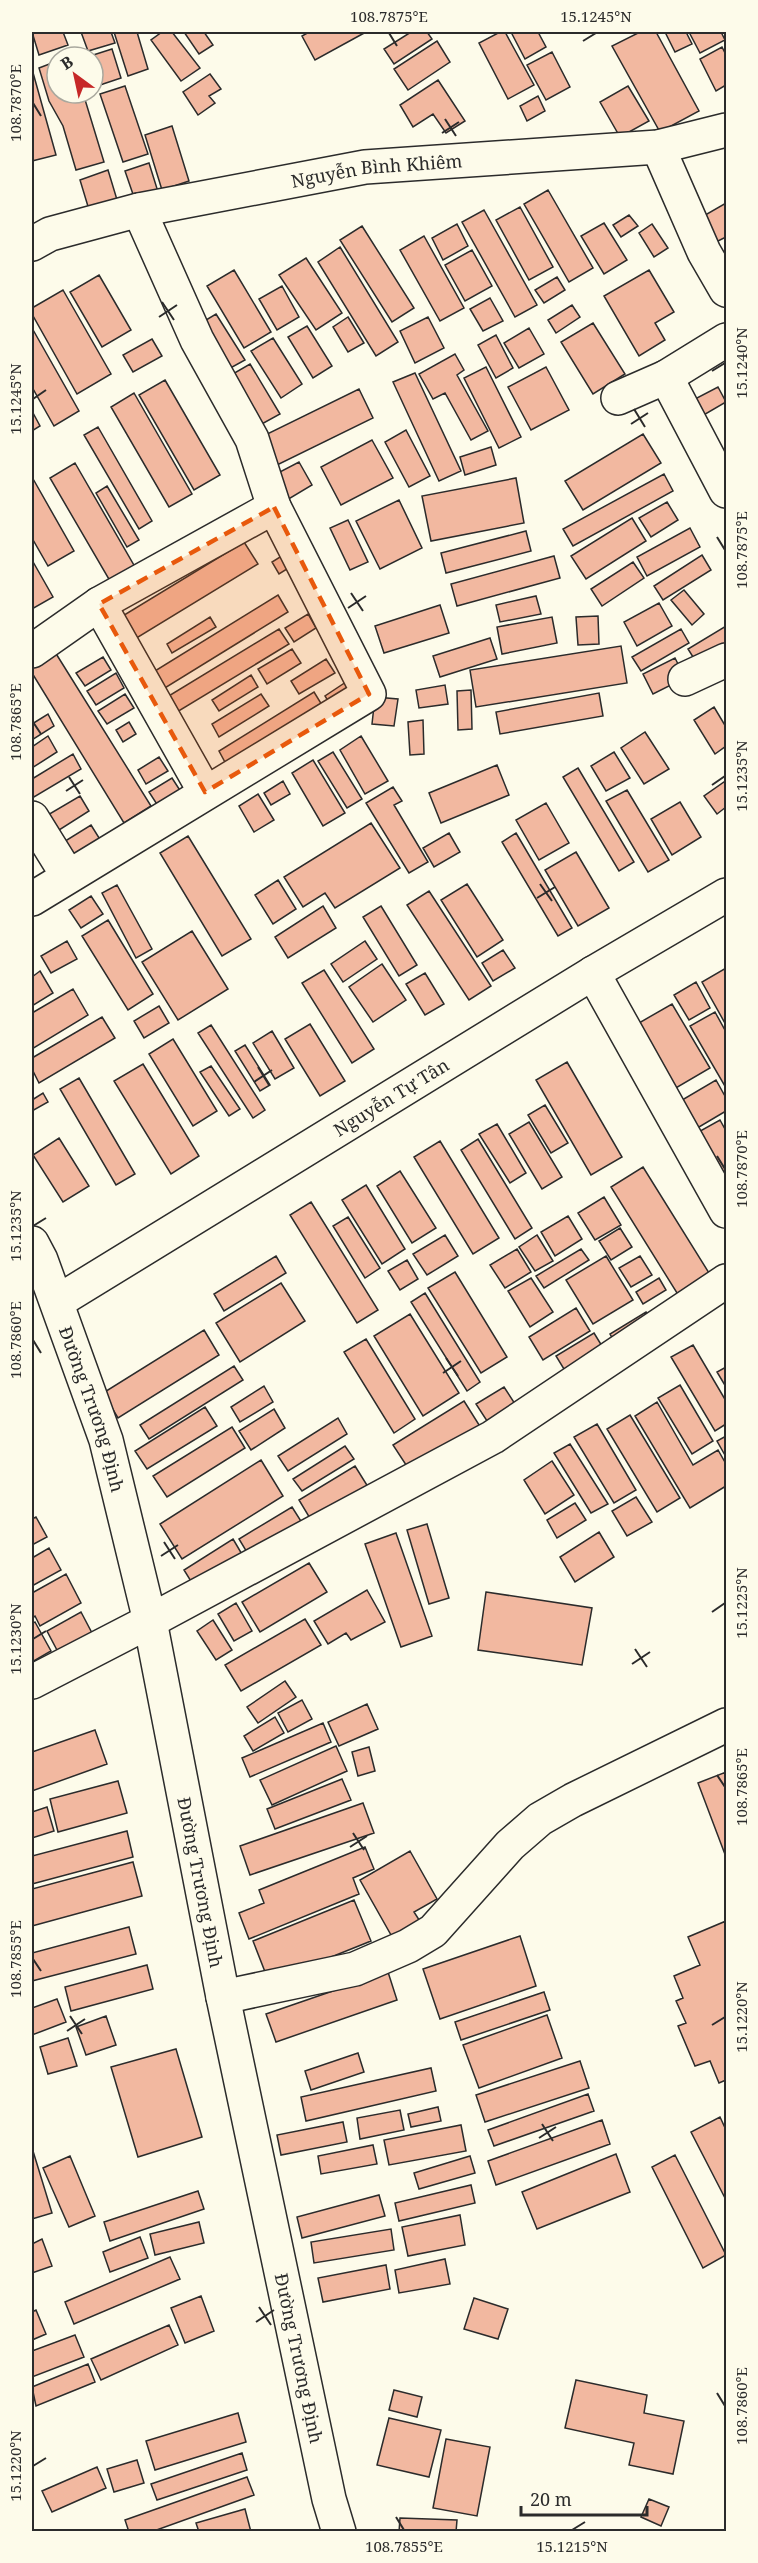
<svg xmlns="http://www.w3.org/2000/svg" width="758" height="2563" font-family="'Noto Serif',serif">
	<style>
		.building { fill: #f2b8a0; stroke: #2b2b2b; stroke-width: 1.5 }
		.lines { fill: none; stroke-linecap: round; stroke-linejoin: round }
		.street-casing { stroke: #2b2b2b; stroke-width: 36 }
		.secondary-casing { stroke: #2b2b2b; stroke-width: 36 }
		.street { stroke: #fdfbea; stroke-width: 33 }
		.secondary { stroke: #fdfbea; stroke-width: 33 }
		.marked { fill: #e8590c; fill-opacity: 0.2; stroke: #e8590c; stroke-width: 4.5; stroke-dasharray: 12 8; stroke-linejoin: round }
		.ticks { fill: none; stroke: #2b2b2b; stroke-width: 2 }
		.labels { text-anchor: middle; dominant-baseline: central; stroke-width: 4.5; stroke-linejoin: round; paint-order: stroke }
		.street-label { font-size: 18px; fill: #2b2b2b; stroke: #fdfbea }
		.neatline { fill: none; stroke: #2b2b2b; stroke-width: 2 }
		.ticks-label { font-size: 15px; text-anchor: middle; fill: #2b2b2b }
	</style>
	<rect width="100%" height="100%" fill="#fdfbea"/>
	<path class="building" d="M32,32H63L68,45L39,55Z
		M81,32H111L115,43L88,51Z
		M114,32H137L148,69L128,76Z
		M162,32H172L200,68L181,81L151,40Z
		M184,32H204L213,45L199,54Z
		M309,32H366L315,60L302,36Z
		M411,32H427L432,39L394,64L384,49Z
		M500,32H505L534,85L508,99L479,43Z
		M511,32H538L546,47L525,59Z
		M640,32H656L699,111L660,132L612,46Z
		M665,32H686L692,44L675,52Z
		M689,32H721L725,40L700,53Z
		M437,41L450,62L408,90L394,69Z
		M722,47L726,55V85L716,91L700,59Z
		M112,49L121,78L100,85L93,64V57L90,56Z
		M552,52L570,87L546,100L527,65Z
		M57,61V93H83L104,162L76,170L63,126L49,101L39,68Z
		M32,69L56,155L32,161Z
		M210,74L221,89L209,96L215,103L198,115L183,92Z
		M438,80L465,121L446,133L433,114L413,127L400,105Z
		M125,86L148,154L123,162L100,94Z
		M628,86L649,121L620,137L600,102Z
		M538,96L545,111L527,121L520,106Z
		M172,126L189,181L162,190L145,135Z
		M149,163L159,195L136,203L125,171Z
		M108,170L118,203L90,213L80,180Z
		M548,190L593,268L569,282L524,204Z
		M726,203V237L714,243L700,218Z
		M520,207L553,267L529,280L496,220Z
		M484,210L537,305L515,317L462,222Z
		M629,215L638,226L621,237L613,225Z
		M604,223L627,260L604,274L581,236Z
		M457,224L468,246L443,260L432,238Z
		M652,224L668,248L654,257L639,233Z
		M362,226L414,308L392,322L340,240Z
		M424,236L464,308L440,321L400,250Z
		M340,247L398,342L376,356L318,262Z
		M472,250L492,286L465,301L445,265Z
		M306,258L342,313L316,330L279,275Z
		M234,270L271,332L244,348L207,286Z
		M649,270L674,312L655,323L665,340L639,356L604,296Z
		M99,275L131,330L102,347L70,292Z
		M557,277L565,290L544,303L535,290Z
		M282,286L299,317L277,330L259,299Z
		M63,290L111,374L77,394L32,314V308Z
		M490,298L503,321L483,331L470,309Z
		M572,305L580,317L556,333L548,320Z
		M216,314L245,360L225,371L196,326Z
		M348,317L364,343L348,352L333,327Z
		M428,317L444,348L415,363L400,331Z
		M593,323L625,374L593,394L561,342Z
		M307,326L332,366L313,378L288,337Z
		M32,328L79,411L54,426L32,387Z
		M529,328L544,354L519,368L504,343Z
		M496,335L513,368L496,378L478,345Z
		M273,338L302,384L281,398L251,351Z
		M152,339L162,356L133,372L123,355Z
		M455,354L464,370L457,375L488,431L471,440L445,393L433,399L419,374Z
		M250,364L280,414L260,425L231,375Z
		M486,367L521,437L499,448L464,378Z
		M546,367L569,410L531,430L508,387Z
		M415,373L461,471L439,481L393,382Z
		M165,380L220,475L194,490L139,395Z
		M718,387L726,402L702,416L693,400Z
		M359,389L373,418L275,466L261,437Z
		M134,393L192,494L169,507L111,407Z
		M32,411L40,426L32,431Z
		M98,427L152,521L139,529L84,435Z
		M406,430L430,476L409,487L385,442Z
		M643,434L661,463L583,510L565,481Z
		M372,440L393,478L341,505L321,467Z
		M491,447L496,465L465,475L460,457Z
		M299,462L312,485L287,500L274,475Z
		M75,463L135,567L110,581L50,478Z
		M664,474L673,491L573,546L563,529Z
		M32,477L74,551L48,566L32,538Z
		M516,478L524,523L431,541L422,496Z
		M107,486L139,540L127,547L96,493Z
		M399,500L422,548L380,569L356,521Z
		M667,502L678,520L651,537L639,518Z
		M632,518L646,541L586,579L571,556Z
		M348,520L368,562L350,570L330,528Z
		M690,528L700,547L647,576L637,557Z
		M526,531L531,551L446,573L441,553Z
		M244,542L258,564L130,642L116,620Z
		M288,552L295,564L279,574L272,562Z
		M702,555L711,570L663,600L654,586Z
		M554,556L560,578L457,606L451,584Z
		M32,560L53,597L32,609Z
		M633,562L644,578L602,606L591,589Z
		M684,590L704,614L692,625L671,600Z
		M278,595L288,612L160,691L150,674Z
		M536,596L541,614L500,622L496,605Z
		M659,603L672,626L637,646L624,622Z
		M440,605L449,633L384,653L375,626Z
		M308,614L316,628L294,642L285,628Z
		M598,616L599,644L578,645L576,617Z
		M210,617L216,627L172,653L167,644Z
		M552,617L557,643L502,654L497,627Z
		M726,626V647L698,665L688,649Z
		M279,629L289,644L177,712L167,697Z
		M681,629L689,643L641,671L632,657Z
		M490,638L497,659L440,677L433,656Z
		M621,646L627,683L476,707L470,670Z
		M292,649L301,663L267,684L258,669Z
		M55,652L151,806L124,823L32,673V666Z
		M103,657L111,670L85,686L76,673Z
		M675,658L685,678L653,694L643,674Z
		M326,659L335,673L299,694L291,681Z
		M116,673L124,688L96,705L87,691Z
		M251,675L258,687L219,711L212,700Z
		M346,682L355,696L333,709L325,696Z
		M445,685L448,704L419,708L416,690Z
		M471,690L472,729L458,730L457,691Z
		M314,692L322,705L226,764L219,751Z
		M599,693L603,716L500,734L496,712Z
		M125,694L134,708L107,724L98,711Z
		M261,694L269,706L219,737L212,724Z
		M375,697L398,699L394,726L372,724Z
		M714,707L726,727V746L715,754L694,720Z
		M48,714L54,726L32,740V724Z
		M423,720L424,754L410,755L408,722Z
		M129,722L136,734L123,742L116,730Z
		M645,732L669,769L644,784L621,748Z
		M48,736L57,752L32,768V747Z
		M361,736L388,781L365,794L340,750Z
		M333,752L362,799L347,808L318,761Z
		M614,752L630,778L606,791L591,766Z
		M73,754L81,769L34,797L32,793V779Z
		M159,757L168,771L146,784L138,770Z
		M313,760L345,813L323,826L292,773Z
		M497,765L509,795L441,823L429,793Z
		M578,768L634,862L619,871L563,777Z
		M172,778L183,795L160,809L149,792Z
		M283,781L290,794L271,805L264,793Z
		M724,782L726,784V807L717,814L704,796Z
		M393,787L402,801L394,805L428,862L409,873L366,803Z
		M627,790L669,860L648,872L606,801Z
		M258,794L274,820L254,832L239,806Z
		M80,796L89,811L56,832L46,816Z
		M680,802L701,837L672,855L651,819Z
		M546,803L569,843L539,860L516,820Z
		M371,823L400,868L335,908L325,893L303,907L284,877Z
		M91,825L101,841L72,860L62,843Z
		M449,833L460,852L434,867L423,848Z
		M516,833L572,928L558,936L502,842Z
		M188,836L251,939L222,956L160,853Z
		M576,852L609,908L578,926L545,870Z
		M278,880L296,909L273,924L255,895Z
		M467,884L503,940L477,957L441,900Z
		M117,885L152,949L136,958L102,893Z
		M429,891L491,986L469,1000L407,905Z
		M91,896L103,914L81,928L69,910Z
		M323,906L336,928L288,958L275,937Z
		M381,906L417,965L399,976L363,917Z
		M108,920L153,994L128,1010L82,936Z
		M192,931L228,989L178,1020L142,962Z
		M67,941L77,959L51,973L41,956Z
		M365,941L377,959L343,982L331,964Z
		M503,950L515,968L493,981L482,963Z
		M382,964L406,1000L373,1022L349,987Z
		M726,968V1025L702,982Z
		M324,970L374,1049L352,1063L302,983Z
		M40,971L53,993L32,1006V977Z
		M425,973L444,1004L425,1015L406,984Z
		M696,982L710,1008L689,1020L674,995Z
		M73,989L88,1015L32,1049V1013Z
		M672,1004L710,1068L669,1092L632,1027Z
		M159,1006L169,1023L144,1038L134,1021Z
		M715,1012L726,1032V1088L690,1026Z
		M102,1017L115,1038L39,1083L32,1069V1058Z
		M310,1024L345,1081L320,1096L285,1039Z
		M211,1025L265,1110L253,1118L198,1033Z
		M272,1031L294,1068L275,1079L253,1043Z
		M173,1039L217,1111L193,1126L149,1054Z
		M245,1045L270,1085L260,1091L235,1051Z
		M567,1062L622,1157L591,1175L536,1080Z
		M143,1064L199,1156L171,1174L114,1081Z
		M211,1066L240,1109L229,1116L200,1072Z
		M79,1078L135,1174L116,1185L60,1089Z
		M716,1080L726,1098V1111L694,1130L677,1103Z
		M43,1093L48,1102L32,1111V1100Z
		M545,1105L568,1143L551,1153L528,1115Z
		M720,1120L726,1131V1194L693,1135Z
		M529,1122L562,1177L542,1189L509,1134Z
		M497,1124L526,1173L510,1183L479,1134Z
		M59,1138L89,1186L63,1202L33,1155Z
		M478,1139L532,1228L515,1239L461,1150Z
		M440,1141L499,1238L473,1254L414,1157Z
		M643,1167L714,1281L682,1301L611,1187Z
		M400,1171L436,1228L412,1243L377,1186Z
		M366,1185L405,1249L382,1264L342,1200Z
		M604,1197L621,1225L595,1240L578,1213Z
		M311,1202L378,1310L357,1323L290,1215Z
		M568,1216L582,1239L555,1256L541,1232Z
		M348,1217L380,1268L365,1278L333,1226Z
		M620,1228L632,1247L611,1260L599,1241Z
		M445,1235L458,1256L427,1275L413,1254Z
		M537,1235L553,1261L535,1271L519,1247Z
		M517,1249L531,1272L505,1288L490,1265Z
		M581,1249L589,1260L544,1288L536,1276Z
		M276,1256L286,1273L224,1311L214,1294Z
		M606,1256L633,1300L593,1324L566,1280Z
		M640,1256L652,1275L631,1287L619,1268Z
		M407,1260L418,1279L400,1290L388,1271Z
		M455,1272L507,1357L481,1373L428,1288Z
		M531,1278L553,1312L530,1327L508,1291Z
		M659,1278L666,1290L643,1304L636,1292Z
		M281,1283L305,1321L240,1362L216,1323Z
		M425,1293L480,1382L467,1391L411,1302Z
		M576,1308L590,1331L543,1360L529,1337Z
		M646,1312L654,1325L618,1348L610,1334Z
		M410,1314L459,1393L423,1416L374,1336Z
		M204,1330L219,1355L118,1418L103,1393Z
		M594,1333L605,1351L567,1374L556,1356Z
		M366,1339L415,1419L394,1433L344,1352Z
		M693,1345L726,1401V1424L715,1431L671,1357Z
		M234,1366L243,1380L149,1439L140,1425Z
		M726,1367V1387L717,1372Z
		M680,1385L713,1441L692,1454L658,1398Z
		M264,1386L273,1402L240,1422L231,1407Z
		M504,1387L517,1407L489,1424L476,1404Z
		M464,1401L481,1428L410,1471L393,1445Z
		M657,1402L693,1465L718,1450L726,1464V1486L690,1508L635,1416Z
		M205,1407L217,1426L147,1469L135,1451Z
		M274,1409L285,1428L251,1450L239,1431Z
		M630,1415L680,1498L657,1512L607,1429Z
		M338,1418L347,1434L288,1471L278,1456Z
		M597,1424L636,1490L614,1503L574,1437Z
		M232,1427L245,1448L167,1497L153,1476Z
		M726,1436V1457L717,1441Z
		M570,1444L608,1504L591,1513L554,1453Z
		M345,1446L354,1459L302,1491L293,1479Z
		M261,1460L283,1496L182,1559L160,1524Z
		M552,1461L574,1495L545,1514L524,1480Z
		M355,1466L370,1490L314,1525L299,1500Z
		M636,1497L652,1522L627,1536L612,1511Z
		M575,1503L586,1520L557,1538L547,1520Z
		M292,1507L304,1526L251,1559L239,1539Z
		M36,1517L47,1537L32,1545V1519Z
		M427,1524L449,1598L429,1604L407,1530Z
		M599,1532L614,1557L575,1582L560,1557Z
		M396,1533L432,1636L401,1647L365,1544Z
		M233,1539L246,1561L197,1591L184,1570Z
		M49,1548L61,1570L32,1586V1558Z
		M309,1563L327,1592L260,1632L242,1602Z
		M66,1574L81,1603L40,1626L35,1616L32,1618V1593Z
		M367,1590L385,1622L351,1640L346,1633L328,1644L314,1621Z
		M486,1592L592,1608L582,1665L478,1650Z
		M236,1603L252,1631L234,1641L218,1614Z
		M81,1612L92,1633L58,1652L47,1631Z
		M305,1619L321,1645L241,1691L225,1665Z
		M213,1620L232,1650L216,1660L197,1631Z
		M35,1622L51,1651L32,1662V1624Z
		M285,1681L296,1697L258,1723L247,1707Z
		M302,1700L312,1719L288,1732L278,1713Z
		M367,1704L378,1729L339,1746L328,1722Z
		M275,1717L284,1733L253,1751L244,1736Z
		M323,1723L331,1742L250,1777L242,1758Z
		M95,1730L107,1764L32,1791V1752Z
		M336,1746L347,1771L272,1805L260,1780Z
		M369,1747L375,1771L358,1776L352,1752Z
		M726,1772V1857L698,1783Z
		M342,1779L351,1800L275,1829L267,1809Z
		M118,1781L127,1813L58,1832L50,1799Z
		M363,1803L374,1833L250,1875L240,1846Z
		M47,1807L54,1831L32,1838V1812Z
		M127,1831L133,1857L32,1884V1856Z
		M365,1847L374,1869L353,1878L359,1894L249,1939L239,1913L264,1903L259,1890Z
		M410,1851L437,1899L414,1912L423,1926L395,1942L360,1880Z
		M133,1862L142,1896L32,1926V1889Z
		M354,1900L371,1941L269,1982L253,1941Z
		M726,1921V2080L719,2083L710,2061L695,2066L678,2026L686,2023L676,2001L683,1998L674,1976L700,1965L688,1937Z
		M129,1927L136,1954L32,1981V1953Z
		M520,1936L536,1986L440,2019L423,1969Z
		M147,1965L153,1989L71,2011L65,1987Z
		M388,1972L397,2000L276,2042L266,2014Z
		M544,1992L550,2010L461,2040L455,2022Z
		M57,1999L66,2022L32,2035V2008Z
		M547,2015L562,2058L479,2088L463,2045Z
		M106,2016L116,2045L86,2055L76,2027Z
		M68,2038L77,2066L48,2074L40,2047Z
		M176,2049L202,2137L138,2157L111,2067Z
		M358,2053L364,2072L311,2090L305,2071Z
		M580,2061L589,2088L485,2122L476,2095Z
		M431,2068L436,2091L306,2121L301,2097Z
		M588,2094L594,2111L494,2146L488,2130Z
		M438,2107L441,2121L411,2127L408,2114Z
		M400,2110L404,2130L360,2139L357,2118Z
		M720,2117L726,2130V2200L691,2132Z
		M602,2120L610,2144L496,2185L488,2161Z
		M343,2122L347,2142L281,2155L277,2135Z
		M461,2125L466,2151L389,2165L384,2140Z
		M373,2145L377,2164L321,2174L318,2156Z
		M33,2151L52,2213L32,2219V2152Z
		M616,2154L630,2192L537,2229L522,2192Z
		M675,2155L726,2255L703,2268L652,2167Z
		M70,2156L95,2216L69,2227L43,2168Z
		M470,2156L475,2173L419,2189L414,2173Z
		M471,2185L475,2203L399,2221L395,2203Z
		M198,2191L204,2209L110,2241L104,2222Z
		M379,2195L385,2216L302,2238L297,2217Z
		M460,2215L465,2245L408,2256L402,2227Z
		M199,2222L204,2243L155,2255L150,2234Z
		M391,2229L394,2250L314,2263L311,2242Z
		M140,2237L148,2258L110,2272L103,2252Z
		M42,2239L52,2266L32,2273V2244Z
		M170,2257L180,2279L74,2324L65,2302Z
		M445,2259L450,2284L399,2293L395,2270Z
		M386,2265L390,2289L323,2302L318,2278Z
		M201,2296L214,2331L185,2343L171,2308Z
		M474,2298L508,2309L498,2339L464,2329Z
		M36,2310L46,2334L32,2340V2312Z
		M169,2325L178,2345L101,2380L91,2359Z
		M75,2335L84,2357L32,2377V2351Z
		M88,2364L95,2382L36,2406L32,2387Z
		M576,2380L647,2395L644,2413L684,2421L673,2474L629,2465L634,2443L565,2428Z
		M394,2390L422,2397L417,2417L389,2410Z
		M238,2413L246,2442L155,2470L146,2441Z
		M389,2418L441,2430L429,2477L377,2465Z
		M446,2439L490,2447L477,2516L433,2508Z
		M242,2453L247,2470L157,2500L151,2484Z
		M137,2460L144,2483L114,2492L107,2469Z
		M97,2467L106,2488L52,2512L42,2491Z
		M247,2477L254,2495L151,2532H129L125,2520Z
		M649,2499L669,2507L661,2526L641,2517Z
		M245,2509L251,2532H199L196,2523Z
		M400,2518L457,2520L456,2532H399Z"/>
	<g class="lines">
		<g class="street-casing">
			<g id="street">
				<path d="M658,147L704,252L726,290"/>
				<path id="s1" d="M32,244L50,234L139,210L365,167L658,147L726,130"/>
				<path d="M726,340L666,377L726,491"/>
				<path d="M618,398L666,377"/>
				<path d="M99,604L205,792"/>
				<path d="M32,651L99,604L274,507"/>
				<path d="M685,679L726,660"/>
				<path d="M32,818L68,876"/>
				<path d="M32,899L369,694L274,507L252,439L197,340L139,210"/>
				<path d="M593,973L726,1211"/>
				<path d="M32,1682L150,1621L493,1437L726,1281"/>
				<path d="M223,1997L355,1969L408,1946L433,1931L510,1845L540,1819L573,1800L726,1725"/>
			</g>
		</g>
		<g class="secondary-casing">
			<g id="secondary">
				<path id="s2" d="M32,1243L41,1260L106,1440L150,1621L223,1997L329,2499L339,2532"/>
				<path id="s3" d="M57,1302L593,973L726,895"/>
			</g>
		</g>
		<use href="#street" class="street"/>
		<use href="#secondary" class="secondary"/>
	</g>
	<path class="marked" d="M274,507L369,694L205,792L99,604Z"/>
	<path class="ticks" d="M389,33L397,46M583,41L596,33M33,103L41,116M445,119L456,136M442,133L459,122M162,302L174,320M159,317L177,305M712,371L725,363M33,399L46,390M634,409L645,427M631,424L648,413M717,537L725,550M351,593L363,611M348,608L366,596M33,722L41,734M69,777L80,794M712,785L725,776M66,791L83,780M540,884L552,901M537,898L555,887M258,1067L269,1085M254,1082L272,1070M717,1156L725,1169M33,1226L46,1218M33,1340L41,1353M446,1358L458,1376M443,1373L461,1361M164,1542L175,1559M161,1556L178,1545M712,1612L725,1603M33,1639L46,1631M635,1649L647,1667M632,1664L650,1652M717,1775L725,1787M353,1833L364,1850M350,1847L367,1836M33,1959L41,1971M70,2016L82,2034M712,2025L725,2017M67,2031L85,2019M542,2124L553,2141M539,2138L556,2127M259,2307L271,2325M256,2322L274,2310M717,2393L725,2406M33,2466L46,2458M396,2517L404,2530M572,2530L585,2522"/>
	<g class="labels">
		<g class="street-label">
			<text stroke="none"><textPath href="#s1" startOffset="354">Nguyễn Bình Khiêm</textPath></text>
			<text stroke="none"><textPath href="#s3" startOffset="392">Nguyễn Tự Tân</textPath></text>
			<text stroke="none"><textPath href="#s2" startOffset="177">Đường Trương Định</textPath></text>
			<text stroke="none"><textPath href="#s2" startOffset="663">Đường Trương Định</textPath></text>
			<text stroke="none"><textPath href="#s2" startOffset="1149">Đường Trương Định</textPath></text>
		</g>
	</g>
	<rect width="758" height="2563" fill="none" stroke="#fdfbea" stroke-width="66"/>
	<g transform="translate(75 75) rotate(327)"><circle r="28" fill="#fdfbea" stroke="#a9a89e" stroke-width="1.5"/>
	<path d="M0-4.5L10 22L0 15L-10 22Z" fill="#c62828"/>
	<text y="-9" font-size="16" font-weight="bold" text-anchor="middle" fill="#2b2b2b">B</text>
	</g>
	<path d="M521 2506v9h126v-9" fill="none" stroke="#2b2b2b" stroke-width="3"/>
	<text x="530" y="2506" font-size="18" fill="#2b2b2b" stroke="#fdfbea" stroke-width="4.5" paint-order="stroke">20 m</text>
	<rect x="33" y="33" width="692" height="2497" class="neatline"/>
	<g class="ticks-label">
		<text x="389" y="22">108.7875°E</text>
		<text x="596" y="22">15.1245°N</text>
		<text transform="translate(16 103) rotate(-90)" y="5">108.7870°E</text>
		<text transform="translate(742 363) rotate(-90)" y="5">15.1240°N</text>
		<text transform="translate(16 399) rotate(-90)" y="5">15.1245°N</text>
		<text transform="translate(742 550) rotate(-90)" y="5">108.7875°E</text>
		<text transform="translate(16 722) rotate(-90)" y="5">108.7865°E</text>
		<text transform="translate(742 776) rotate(-90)" y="5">15.1235°N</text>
		<text transform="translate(742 1169) rotate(-90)" y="5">108.7870°E</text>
		<text transform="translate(16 1226) rotate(-90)" y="5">15.1235°N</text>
		<text transform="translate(16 1340) rotate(-90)" y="5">108.7860°E</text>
		<text transform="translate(742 1603) rotate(-90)" y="5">15.1225°N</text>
		<text transform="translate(16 1639) rotate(-90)" y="5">15.1230°N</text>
		<text transform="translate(742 1787) rotate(-90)" y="5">108.7865°E</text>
		<text transform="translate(16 1959) rotate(-90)" y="5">108.7855°E</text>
		<text transform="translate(742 2017) rotate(-90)" y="5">15.1220°N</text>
		<text transform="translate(742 2406) rotate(-90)" y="5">108.7860°E</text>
		<text transform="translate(16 2466) rotate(-90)" y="5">15.1220°N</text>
		<text x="404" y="2552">108.7855°E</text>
		<text x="572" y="2552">15.1215°N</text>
	</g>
</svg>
